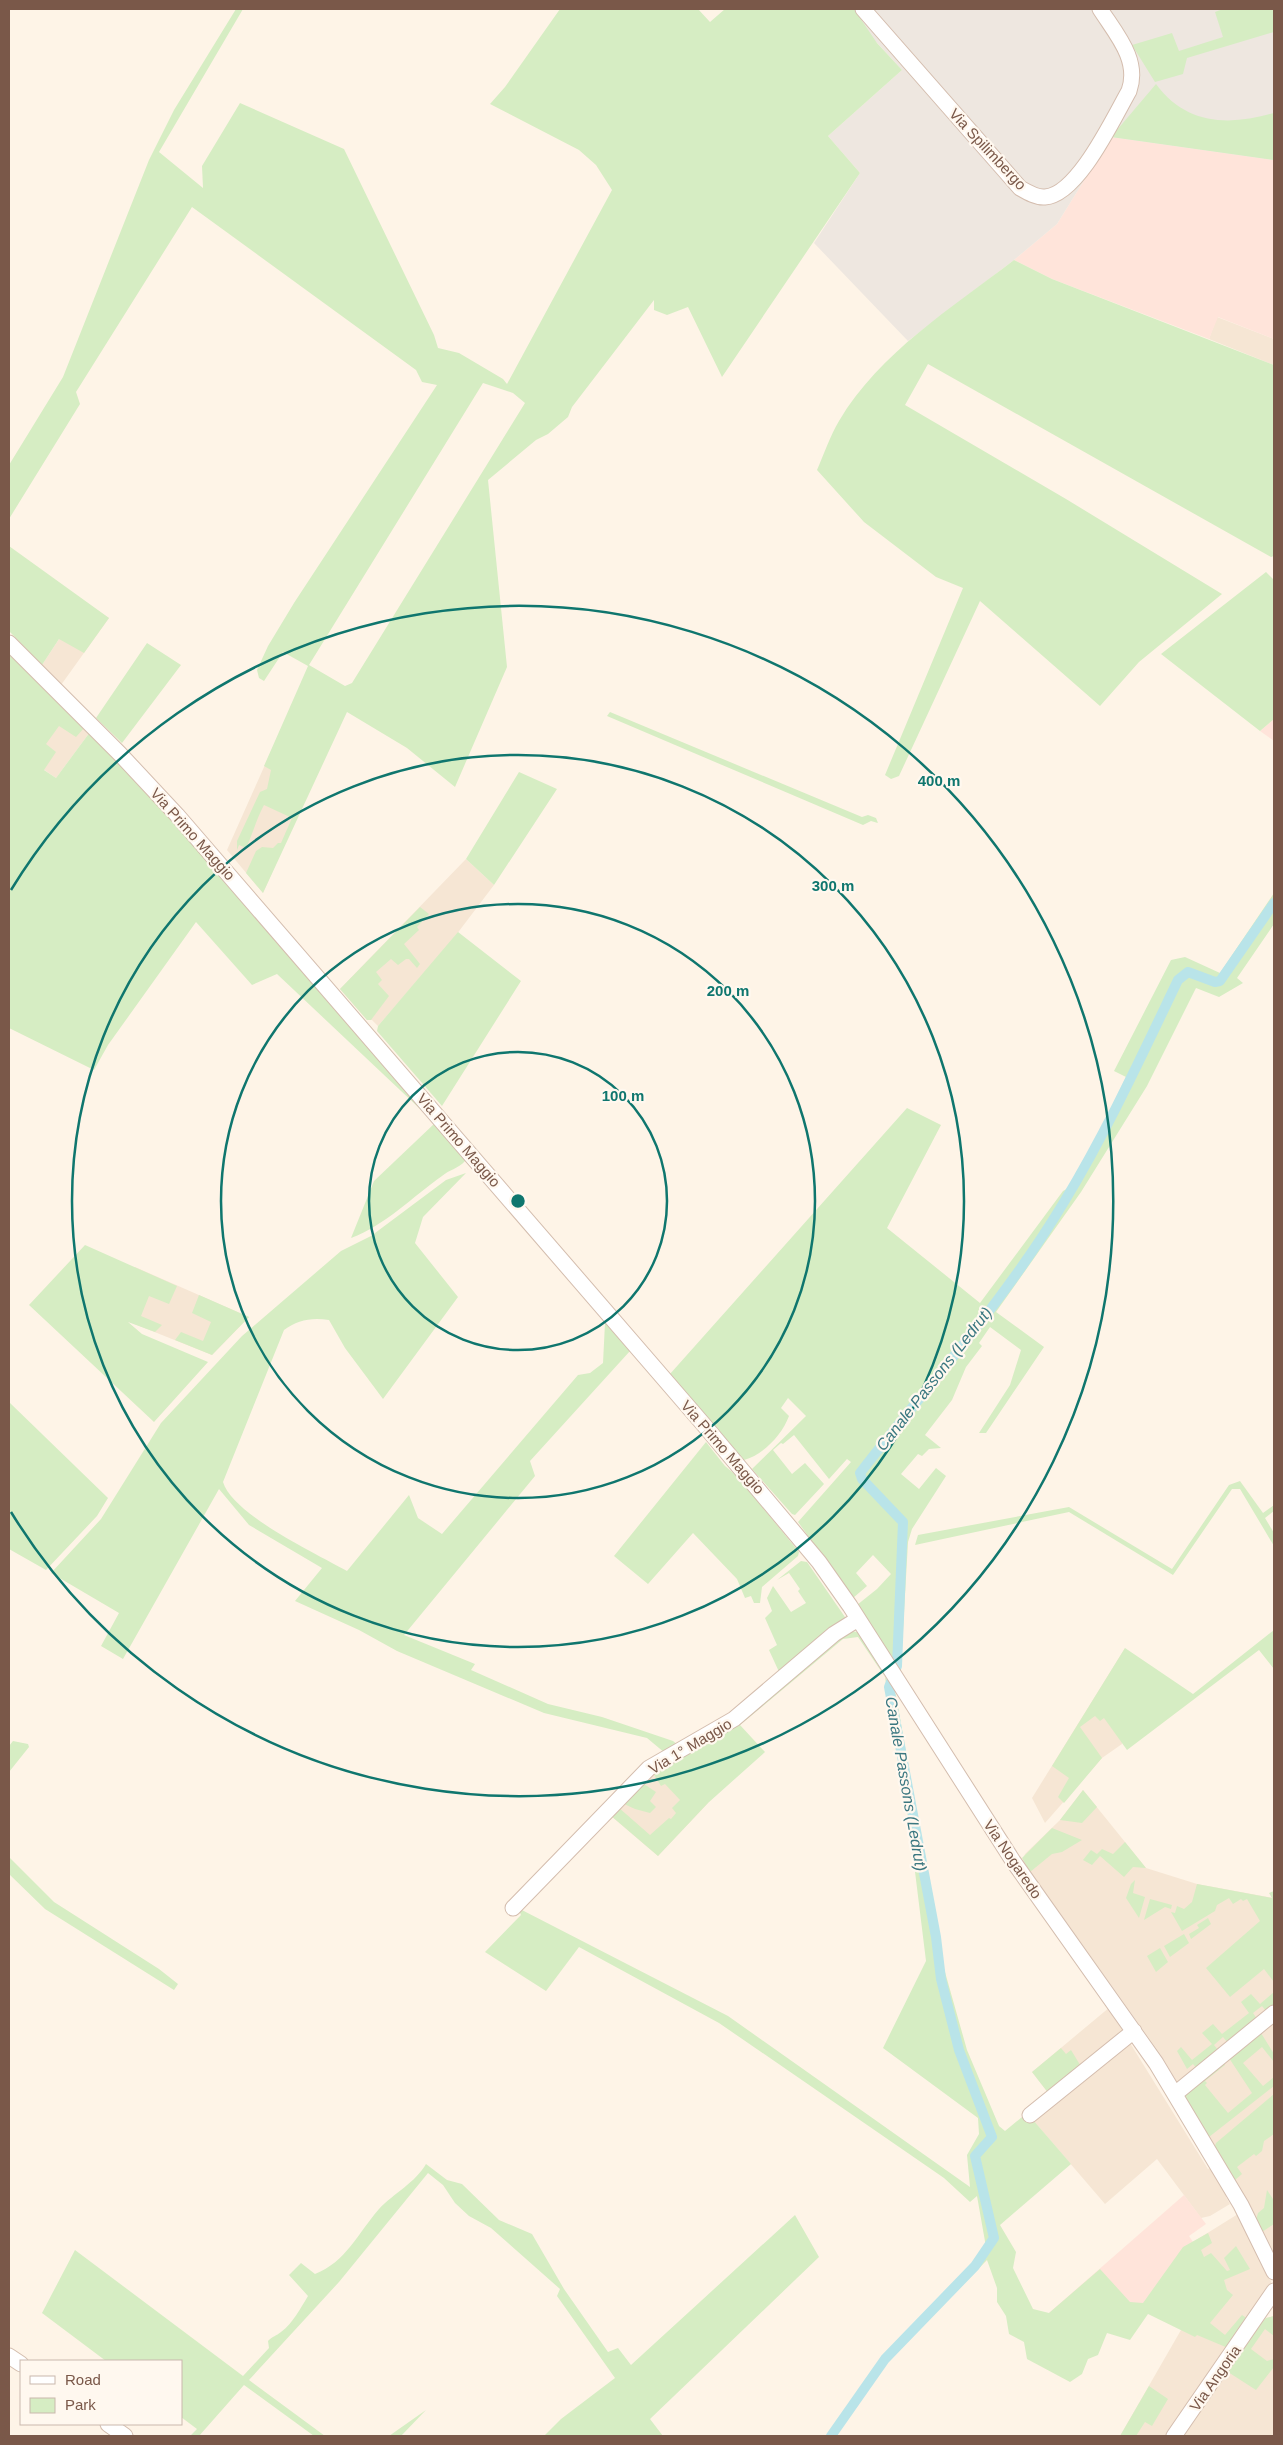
<svg xmlns="http://www.w3.org/2000/svg" width="1283" height="2445" font-family="Arial,sans-serif">
	<style>
		.residential { fill: #f6e6d4 }
		.commercial { fill: #ffe4da }
		.industrial { fill: #eee7e0 }
		.green { fill: #d6edc3; fill-rule: evenodd }
		.lines { fill: none; stroke-linecap: round; stroke-linejoin: round }
		.canal { stroke: #b9e4e9; stroke-width: 10 }
		.minor-casing { stroke: #d4bdae; stroke-width: 17 }
		.minor { stroke: #fff; stroke-width: 15 }
		.ring { fill: none; stroke: #0f766e; stroke-width: 2.5 }
		.labels { text-anchor: middle; dominant-baseline: central; stroke-width: 4.5; stroke-linejoin: round; paint-order: stroke }
		.street-label { font-size: 15px; fill: #7a5849; stroke: #fff8ef }
		.water-label { font-size: 16px; font-style: italic; fill: #3a7780; stroke: #fff8ef }
		.centre { fill: #0f766e; stroke: #fff8ef; stroke-width: 2.5 }
		.ring-label { font-size: 15px; text-anchor: middle; font-weight: bold; fill: #0f766e; stroke: #fff8ef; stroke-width: 4.5; stroke-linejoin: round; paint-order: stroke }
	</style>
	<rect width="100%" height="100%" fill="#fef4e7"/>
	<path class="residential" d="M1217,317L1274,339V365L1209,339Z
		M84,601L109,618L61,685L42,665Z
		M305,675L348,702L263,893L227,850Z
		M66,709L90,732L56,778L33,762Z
		M466,859L494,885L450,943L378,1026L372,1020H367L340,989Z
		M135,1267L249,1317L212,1355L127,1321Z
		M1125,1648L1122,1744L1102,1758L1045,1823L1032,1798Z
		M669,1762L708,1803L658,1856L610,1815L645,1777Z
		M1083,1790L1146,1868L1197,1884L1274,1898V2252L1244,2196L1161,2055L1023,1861L1025,1854L1060,1820Z
		M1110,2007L1126,2032L1049,2094L1032,2072Z
		M1130,2043L1208,2169L1212,2167L1227,2194L1226,2197L1230,2204L1210,2216L1201,2218L1157,2159L1105,2204L1032,2119Z
		M1238,2214L1271,2282L1270,2287L1166,2436H1120L1181,2330L1193,2242Z
		M1274,2316V2436H1183L1260,2324L1266,2318Z"/>
	<path class="commercial" d="M1111,137L1274,160V339L1218,317L1209,339L1052,279L1014,260L1057,224Z
		M1274,719V741L1260,731Z
		M1184,2195L1206,2224L1189,2236L1193,2242L1187,2246L1128,2333L1049,2313Z"/>
	<path class="industrial" d="M846,9H1274V160L1111,137L1057,224L1014,260L908,341L814,243L860,173L828,136L902,70Z"/>
	<path class="green" d="M236,9H243L159,152L203,188L202,166L240,103L344,149L434,335L438,348L459,353L503,379L507,384L612,190L596,165L579,150L490,104L505,87L560,9H698L710,22L725,9H854L877,43L902,70L828,136L860,173L722,377L688,307L667,315L654,310V300L572,407L568,417L548,434L536,440L488,480L507,667L455,787L407,748L347,712L263,893L246,873L256,851L262,847L273,848L278,843H281L292,818L264,805C256,820 253,833 246,848L239,845L237,850V841L260,792L267,789L271,770L264,766L308,666L283,652L264,681L259,678L257,670L268,646L294,603L437,385L422,382L416,370L192,207L76,392L80,404L9,519V465L63,377L149,160L174,110ZM483,383L513,393L525,403L352,683L345,686L309,665Z
		M1223,9H1274V32L1187,58L1183,74L1155,82L1132,45L1172,33L1179,51L1223,37L1215,12Z
		M1156,84C1186,125 1229,126 1274,113V160L1111,137Z
		M1014,260L1052,279L1274,365V556L1271,557L928,364L905,405L1066,499L1222,594L1139,662L1100,706L980,601L899,776L891,779L885,775L963,588L936,577L864,522L817,470C824,454 830,436 839,421C880,352 952,308 1014,260Z
		M9,546L109,618L84,653L59,639L42,665L9,631Z
		M1266,572L1274,580V719L1260,731L1161,654Z
		M147,643L181,665L122,743L96,718Z
		M9,652L85,727L76,737L59,726L46,744L56,752L44,770L56,778L90,732L169,815L436,1123L464,1156L465,1161C459,1168 449,1170 442,1176C412,1197 386,1225 351,1238L374,1181L435,1123L277,974L252,985L196,922L108,1045L94,1070L9,1028Z
		M610,712L862,817L868,815L876,818L878,823L871,821L863,825L607,716Z
		M519,772L557,789L494,885L466,859Z
		M1274,893V924L1237,978L1243,983L1219,997L1196,988L1147,1086L1081,1192L996,1312L1044,1347L986,1433H979L1010,1385L1021,1350L990,1327L979,1343L982,1346L966,1367L952,1400L925,1435L941,1448L929,1449L922,1456L918,1454L901,1474L919,1489L936,1468L946,1476L912,1529L908,1542L901,1666L898,1671L857,1605L877,1589L891,1574L873,1555L856,1573L867,1586L853,1598L798,1522L851,1462L847,1459L829,1479L794,1435L783,1444L781,1443L773,1450L792,1474L805,1463L824,1484L795,1515L792,1514L752,1469L806,1416L788,1398L781,1408L789,1416C782,1435 763,1455 744,1460L670,1374L907,1108L941,1125L887,1228L980,1303L1063,1191L1078,1183L1075,1174L1091,1149L1126,1077L1114,1071L1171,960L1185,957L1220,973Z
		M420,907L429,914L417,927L419,930L404,944L420,964L417,968L409,959H406L398,965L391,959L376,972L382,980L378,984L389,996L371,1020H367L340,989Z
		M458,932L521,981L442,1106L377,1031L378,1026Z
		M466,1173L423,1217L415,1243L458,1297L383,1399L345,1348L329,1320C312,1317 297,1320 284,1330L223,1482C233,1515 317,1554 347,1571L409,1495L418,1518L442,1534L578,1375L590,1373L603,1363L605,1323L630,1351L530,1461L535,1476L404,1635L475,1664L471,1670L548,1704L602,1717L673,1741L678,1745L665,1753L647,1738L544,1713L397,1651L359,1630L295,1601L322,1568L249,1525L219,1489L123,1659L101,1646L119,1613L51,1573L101,1519L161,1423L242,1336L341,1251L371,1236L446,1180Z
		M85,1245L177,1286L169,1304L149,1296L141,1316L162,1325L155,1332L128,1322L142,1334L208,1362L154,1422L29,1305Z
		M199,1295L249,1317L212,1355L175,1340L181,1332L203,1341L211,1322L192,1313Z
		M9,1402L108,1498L97,1516L46,1570L9,1549Z
		M706,1442L725,1466L737,1476L799,1552L798,1556L762,1587L760,1603H754L751,1596L745,1598L737,1579L693,1533L648,1584L614,1556Z
		M1240,1481L1263,1513L1274,1505V1511L1265,1518L1274,1533V1546L1240,1489H1232L1173,1575L1069,1512L915,1545L918,1535L1069,1507L1172,1569L1229,1485Z
		M801,1561L807,1562L847,1620L780,1674L769,1650L777,1645L765,1618L772,1611L767,1598L773,1586L791,1612L806,1603L798,1591L800,1589L789,1573L777,1580Z
		M1274,1630V1669L1259,1650L1127,1750L1104,1718L1100,1721L1095,1716L1080,1727L1102,1758L1064,1803L1058,1797L1069,1778L1052,1766L1125,1648L1193,1694Z
		M847,1631L858,1632L896,1695L943,1965L967,2050L999,2126L1005,2131L1027,2113L1071,2164L1000,2225L1016,2252L1013,2268L1033,2309L1049,2313L1100,2269L1130,2302L1143,2303L1183,2247L1208,2233L1212,2243L1201,2250L1204,2257L1211,2253L1227,2271L1230,2270L1224,2258L1236,2246L1250,2269L1224,2280L1227,2290L1233,2295L1210,2323L1225,2335L1242,2315L1248,2319L1228,2348L1197,2335L1195,2337L1148,2314L1130,2340L1107,2333L1098,2355L1088,2359L1082,2374L1070,2382L1027,2359L1024,2342L1009,2334L1006,2316L997,2302V2288L987,2260L887,2363L835,2436H827L881,2358L975,2262L986,2247L977,2196L970,2202L944,2178L719,2023L579,1947L546,1991L485,1952L521,1915L518,1908L728,2016L970,2187L967,2155L979,2134L978,2118L883,2048L926,1961L909,1823L885,1677L858,1637L843,1639L740,1725L765,1752L708,1803L658,1856L610,1815L618,1807L650,1835L669,1818L671,1819L676,1813L672,1808L680,1800L665,1784L661,1786L653,1773Z
		M13,1741L28,1744L29,1747L9,1772V1746Z
		M641,1782L656,1792L650,1801L656,1807L650,1813L635,1809L622,1803Z
		M1083,1790L1097,1807L1082,1823L1060,1820Z
		M1052,1828L1082,1840L1062,1852L1052,1854L1030,1872L1022,1858Z
		M1125,1842L1146,1868L1133,1867L1124,1877L1100,1856L1092,1865L1083,1860L1091,1850L1097,1854L1102,1849L1113,1854Z
		M9,1857L54,1902L159,1969L178,1984L174,1990L45,1909L9,1874Z
		M1135,1880L1133,1893L1145,1897L1139,1918L1126,1898L1131,1884Z
		M1197,1884L1272,1898L1269,1893L1274,1891V1982L1264,1969L1230,1997L1206,1968L1260,1921L1247,1899L1243,1901L1241,1899L1233,1904L1229,1898L1217,1905L1215,1911L1182,1931L1171,1912L1175,1913L1177,1906L1184,1909L1192,1902Z
		M1150,1899L1172,1905L1171,1909L1165,1907L1144,1920Z
		M1208,1918L1211,1924L1191,1939L1189,1934L1199,1928L1197,1925Z
		M1184,1934L1189,1943L1170,1957L1164,1946Z
		M1160,1948L1168,1962L1156,1972L1147,1956Z
		M1274,1992V2005L1266,2011L1262,2006L1253,2013L1257,2019L1228,2043L1223,2037L1214,2045L1219,2051L1197,2069L1193,2064L1187,2069L1177,2051L1181,2047L1192,2060L1212,2044L1202,2033L1213,2024L1222,2034L1249,2013L1241,2002L1251,1994L1260,2004Z
		M1261,2033L1274,2054V2062L1262,2047L1243,2063L1263,2086L1274,2077V2086L1209,2137L1184,2095L1224,2062L1225,2065L1205,2081L1207,2083L1205,2085L1228,2113L1252,2093L1229,2058Z
		M1061,2048L1066,2054L1071,2050L1082,2068L1049,2094L1032,2072Z
		M1274,2094V2134L1264,2141L1262,2151L1256,2156L1254,2154L1237,2167L1242,2174L1235,2180L1215,2146L1216,2143Z
		M426,2164L447,2180L462,2184L499,2220L532,2234L564,2289L608,2352L618,2348L631,2365L795,2215L819,2257L650,2419L663,2436H544L561,2419L615,2378L557,2296L560,2289L491,2228L469,2216L455,2203L443,2185L428,2173L339,2282L249,2380L325,2436H314L244,2385L199,2436H190L197,2429L181,2417V2361H106L42,2313L75,2250L243,2376L269,2348L268,2341C273,2336 276,2336 281,2332C293,2323 300,2309 308,2296L289,2275L301,2263L315,2274C346,2262 358,2233 379,2209C394,2193 415,2183 426,2164Z
		M1267,2190L1273,2199L1274,2224L1262,2232L1256,2220L1258,2213L1264,2208Z
		M1274,2316V2336L1265,2329L1251,2349L1267,2361L1274,2359V2367L1256,2390L1228,2372L1260,2324L1266,2318Z
		M1149,2386L1168,2399L1152,2426L1145,2422L1136,2436H1120Z
		M426,2410L401,2436H389Z"/>
	<g class="lines">
		<path class="canal" d="M831,2436L885,2359L975,2266L994,2238L975,2156L992,2137L959,2050L941,1979L936,1937L889,1687L897,1666L903,1522L862,1479L860,1473C929,1384 1006,1299 1064,1202C1107,1131 1142,1055 1178,980L1188,972L1215,982L1220,981L1274,903"/>
		<g class="minor-casing">
			<path id="minor" d="M863,9L1020,188C1027,192 1037,198 1045,197C1078,195 1114,117 1129,91C1140,60 1116,34 1100,9
				M9,643L120,754L177,815L704,1425L819,1562L850,1606L1013,1861L1156,2063L1241,2205L1274,2272
				M513,1908L649,1768L734,1719L834,1634L858,1619
				M1175,2094L1274,2013
				M1030,2115L1134,2031
				M9,2356L21,2364
				M108,2424L125,2436
				M1174,2436L1274,2291"/>
		</g>
		<use href="#minor" class="minor"/>
	</g>
	<g class="ring">
		<circle cx="518" cy="1201" r="149"/>
		<circle cx="518" cy="1201" r="297"/>
		<circle cx="518" cy="1201" r="446"/>
		<path d="M11 890A595 595 0 1 1 11 1512"/>
	</g>
	<g class="labels">
		<g class="street-label">
			<text transform="translate(988 149) rotate(47)">Via Spilimbergo</text>
			<text transform="translate(193 834) rotate(48)">Via Primo Maggio</text>
			<text transform="translate(459 1140) rotate(49)">Via Primo Maggio</text>
			<text transform="translate(723 1447) rotate(49)">Via Primo Maggio</text>
			<text transform="translate(690 1746) rotate(-31)">Via 1° Maggio</text>
			<text transform="translate(1013 1859) rotate(56)">Via Nogaredo</text>
			<text transform="translate(1215 2378) rotate(-55)">Via Angoria</text>
		</g>
		<g class="water-label">
			<text transform="translate(934 1379) rotate(-52)">Canale Passons (Ledrut)</text>
			<text transform="translate(906 1784) rotate(80)">Canale Passons (Ledrut)</text>
		</g>
	</g>
	<circle cx="518" cy="1201" r="8" class="centre"/>
	<g class="ring-label">
		<text x="939" y="786">400 m</text>
		<text x="833" y="891">300 m</text>
		<text x="728" y="996">200 m</text>
		<text x="623" y="1101">100 m</text>
	</g>
	<rect width="1283" height="2445" fill="none" stroke="#7a5849" stroke-width="20"/>
	<rect x="20" y="2360" width="162" height="65" fill="#fff8ef" stroke="#cab8ad"/>
	<rect x="30" y="2376" width="25" height="8" fill="#ffffff" stroke="#cab8ad"/>
	<text x="65" y="2385" font-size="15" fill="#7a5849">Road</text>
	<rect x="30" y="2398" width="25" height="15" fill="#d6edc3" stroke="#cab8ad"/>
	<text x="65" y="2410" font-size="15" fill="#7a5849">Park</text>
</svg>
